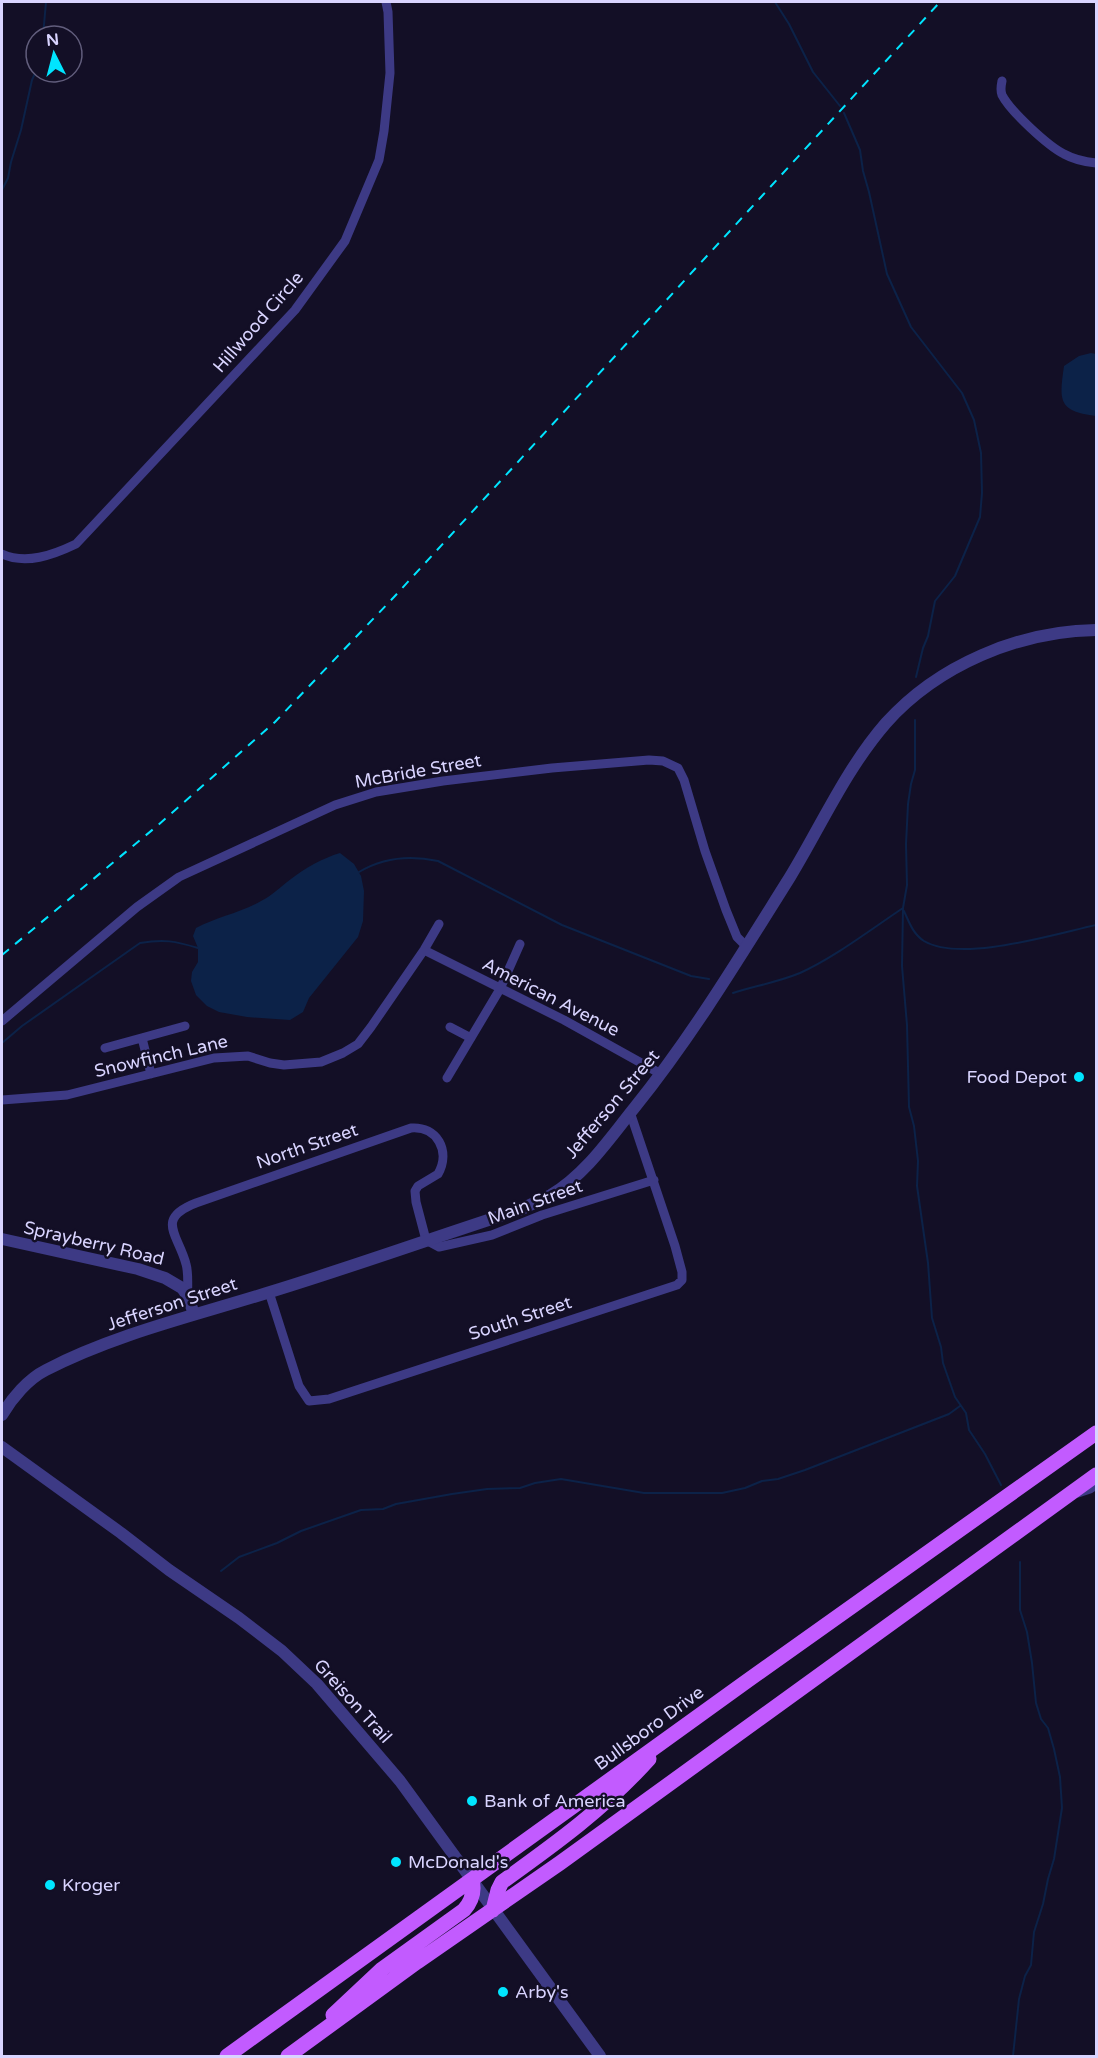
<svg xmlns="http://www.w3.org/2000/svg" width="1098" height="2058" font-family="'Varela Round',sans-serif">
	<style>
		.water { fill: #0c2248 }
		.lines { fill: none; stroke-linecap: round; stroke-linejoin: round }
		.stream { stroke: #0c2248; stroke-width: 2 }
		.minor { stroke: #3d3a85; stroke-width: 9 }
		.tertiary { stroke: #3d3a85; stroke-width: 12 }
		.primary { stroke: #c25bff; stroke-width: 15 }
		.rail { stroke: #00e5ff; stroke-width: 2; stroke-dasharray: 9 8; stroke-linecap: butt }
		.poi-dot { fill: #00e5ff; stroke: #130f26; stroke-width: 2 }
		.labels { text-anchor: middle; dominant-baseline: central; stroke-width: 5; stroke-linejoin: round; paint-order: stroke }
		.street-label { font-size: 18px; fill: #d9d4ff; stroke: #130f26 }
		.poi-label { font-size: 18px; fill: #d9d4ff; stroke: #130f26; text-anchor: start }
	</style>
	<rect width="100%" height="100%" fill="#130f26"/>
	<path class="water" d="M1091,353L1096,354V416C1058,411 1059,401 1064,366L1079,356Z
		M340,853L354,864L361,876L364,891L363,921L358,937L309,998L303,1012L290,1020L247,1017L219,1012L207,1006L196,995L191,981L192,972L198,962V948L193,936L196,928C216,917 240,913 261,901C273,895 280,887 291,879C305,868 323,858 340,853Z"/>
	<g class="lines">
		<path class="stream" d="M775,2L789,24L813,72L840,106
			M43,36L46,2
			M844,113L860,150L863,171L869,192L887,274L911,327L962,393L974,420L981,453L982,493L980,517L955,576L935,601L928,636L923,648L916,677
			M2,190L8,178L11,162L21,130L32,80L36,71
			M915,720V770L911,784L908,804L906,844L907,885L903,908L902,966L907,1025L909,1107L914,1126L918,1161L917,1186L928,1263L932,1318L941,1347L943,1363L955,1397L966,1413L969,1430L985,1454L1001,1485
			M359,872C384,857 410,855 438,861L562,925L691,976L709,979
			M904,911C909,922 913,934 924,941C961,963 1055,934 1096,925
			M733,993C755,986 778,982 800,973C835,957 870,930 903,908
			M2,1043L22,1026L140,943C164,939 175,941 198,948
			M221,1571L239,1557L277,1543L301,1531L361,1510L383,1509L396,1504L452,1494L487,1489L520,1488L535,1483L561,1479L644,1493H722L745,1488L762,1481L778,1479L805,1470L949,1414L960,1406
			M1013,2056L1019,1999L1025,1976L1031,1965L1034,1932L1043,1904L1048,1879L1054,1859L1062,1808L1060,1777L1054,1749L1048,1728L1041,1719L1036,1703L1032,1663L1027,1632L1020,1610V1562"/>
		<path class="minor" d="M1002,81C1001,86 1000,90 1002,95C1010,111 1048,146 1064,154C1073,159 1086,162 1096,163
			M2,554C26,565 53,555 76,544L295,310L345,241L379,160L384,131L390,73L388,12L386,2
			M424,950L564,1020L661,1074
			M2,1021L137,907L179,877L335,805L376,792L443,781L552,768L649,760L663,761L678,768L684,780L705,851L726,910L737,937L746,946
			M450,1027L471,1038
			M142,1038L151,1074
			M105,1048L185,1026
			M447,1078L500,989L520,944
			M2,1100L67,1095L214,1058L248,1056L270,1063L284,1065L321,1062L343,1053L358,1044L371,1027L424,950L439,924
			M269,1292L299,1386L309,1401L329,1399L677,1285L682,1280V1272L675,1246L630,1112
			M188,1297C187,1287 189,1274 186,1264C178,1234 155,1219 196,1203L411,1128C437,1126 451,1151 438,1174L418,1186L415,1191L416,1202L426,1240L439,1247L492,1235L542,1215L654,1180
			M1078,1493L1090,1489L1096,1485"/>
		<path class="tertiary" d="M2,1239L138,1269L165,1278L182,1288L188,1297L194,1314
			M2,1415C12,1398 28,1379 46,1370C115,1334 197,1315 270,1292C355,1266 438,1236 522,1209C531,1204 541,1200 551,1195C586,1174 610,1138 635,1107C693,1035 741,955 790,877C821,826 846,769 886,723C938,665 1019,631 1096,630
			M2,1447L121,1533L169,1570L239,1618L282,1651L317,1684L400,1781L600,2056"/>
		<path class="primary" d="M493,1910L498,1890L502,1882C555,1844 605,1808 649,1759
			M333,2015L382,1969L464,1910C472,1901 475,1892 472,1880
			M227,2056L747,1681L1096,1433
			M288,2056L417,1962L560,1863L1096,1475"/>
		<path class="rail" d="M2,955L157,826L275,722L394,597L940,2"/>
	</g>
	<g class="poi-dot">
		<circle cx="1079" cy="1077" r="6"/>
		<circle cx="472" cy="1801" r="6"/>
		<circle cx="396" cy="1862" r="6"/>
		<circle cx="50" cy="1885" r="6"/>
		<circle cx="503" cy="1992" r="6"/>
	</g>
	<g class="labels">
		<g class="street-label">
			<text transform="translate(258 322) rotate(-49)">Hillwood Circle</text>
			<text transform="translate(418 771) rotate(-10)">McBride Street</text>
			<text transform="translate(551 997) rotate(27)">American Avenue</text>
			<text transform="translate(161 1056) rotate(-13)">Snowfinch Lane</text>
			<text transform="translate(612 1104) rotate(-50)">Jefferson Street</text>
			<text transform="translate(307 1146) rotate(-19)">North Street</text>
			<text transform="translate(535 1202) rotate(-20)">Main Street</text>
			<text transform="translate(94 1243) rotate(13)">Sprayberry Road</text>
			<text transform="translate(172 1304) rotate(-18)">Jefferson Street</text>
			<text transform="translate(520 1318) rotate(-18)">South Street</text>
			<text transform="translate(353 1701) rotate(48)">Greison Trail</text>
			<text transform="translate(649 1728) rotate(-36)">Bullsboro Drive</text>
		</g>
		<g class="poi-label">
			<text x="1067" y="1077" text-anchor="end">Food Depot</text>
			<text x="484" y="1801">Bank of America</text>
			<text x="408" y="1862">McDonald's</text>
			<text x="62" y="1885">Kroger</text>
			<text x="515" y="1992">Arby's</text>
		</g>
	</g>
	<rect width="1098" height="2058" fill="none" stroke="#d9d4ff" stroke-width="6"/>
	<g transform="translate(54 54) rotate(354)"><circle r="28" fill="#130f26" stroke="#625e7d" stroke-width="1.5"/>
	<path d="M0-4.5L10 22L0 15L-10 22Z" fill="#00e5ff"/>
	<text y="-9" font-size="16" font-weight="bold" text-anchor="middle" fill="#d9d4ff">N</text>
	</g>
</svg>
